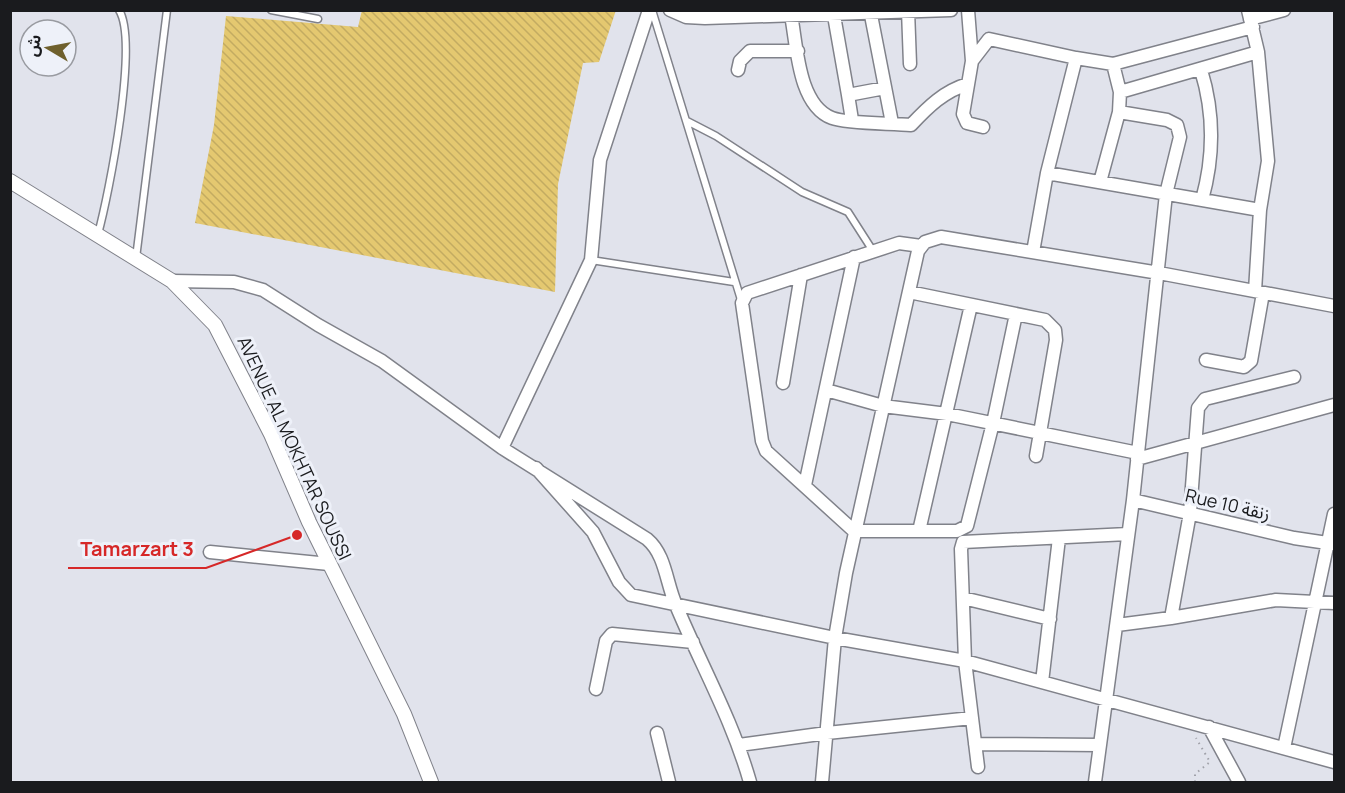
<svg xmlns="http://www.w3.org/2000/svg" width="1345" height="793" font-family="Manrope,'Noto Sans Arabic',sans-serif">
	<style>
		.building { fill: url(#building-back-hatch) }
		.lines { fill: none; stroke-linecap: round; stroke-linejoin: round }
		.service-casing { stroke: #80828a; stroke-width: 9 }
		.minor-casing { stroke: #80828a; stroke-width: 15 }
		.tertiary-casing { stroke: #80828a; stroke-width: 16 }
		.path { stroke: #a0a1a9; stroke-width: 2; stroke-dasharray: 1.5 4.5; stroke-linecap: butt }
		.service { stroke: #fff; stroke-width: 6 }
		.minor { stroke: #fff; stroke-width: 12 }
		.tertiary { stroke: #fff; stroke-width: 14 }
		.labels { text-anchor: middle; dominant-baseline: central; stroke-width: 6; stroke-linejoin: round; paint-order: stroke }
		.street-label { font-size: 18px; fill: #1a1b1e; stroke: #eef1f9 }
		.leader { fill: none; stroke: #d62828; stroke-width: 2 }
		.callout-dot { fill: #d62828; stroke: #eef1f9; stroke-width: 2 }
		.callout-label { font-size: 20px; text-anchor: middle; font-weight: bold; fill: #d62828; stroke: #eef1f9; stroke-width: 6; stroke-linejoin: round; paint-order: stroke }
	</style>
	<defs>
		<pattern id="building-back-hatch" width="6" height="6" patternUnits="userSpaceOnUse" patternTransform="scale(1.5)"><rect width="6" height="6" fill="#e4c870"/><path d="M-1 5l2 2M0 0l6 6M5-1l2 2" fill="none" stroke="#c3ab61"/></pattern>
	</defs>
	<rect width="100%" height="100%" fill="#e1e3ec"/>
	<path class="building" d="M362,10H616L599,62L583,63L558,184L555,292L195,223L214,125L226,16L358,27Z"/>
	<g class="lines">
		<g class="service-casing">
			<path id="service" d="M271,10L318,19
				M652,10L742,303
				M687,121L716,136L802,192L848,212L873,251
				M98,234C109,194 139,42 119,10
				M136,258L167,10
				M591,260L734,282"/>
		</g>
		<g class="minor-casing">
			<path id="minor" d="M670,10L686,17L705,18L951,10
				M833,10L848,95L885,88
				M870,10L892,123
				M908,10L910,64
				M968,10L972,61L963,114L967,123L983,127
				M1248,10L1258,52L1268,161L1260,210L1255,291
				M791,15C797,46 798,105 832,118C848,124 892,123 911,125C928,107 944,91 968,84
				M1250,19L1284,10
				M972,61L989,39L1076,58
				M738,70L740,61L750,51H798
				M1201,70C1214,112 1214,157 1202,200
				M1120,92L1258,52
				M848,95L852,120
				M1047,173L1260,210
				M1100,182L1119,112L1120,92L1113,64
				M921,246L899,243L747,293L742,303L762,441L766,451L854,531H957L967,526L993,423L1016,314
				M1033,252L1047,173L1076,58L1113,64L1253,27
				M172,281L234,282L263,290L318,325L382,361L502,448L647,539C666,555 666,583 676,605C701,665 732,719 750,782
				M909,292L1045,320L1055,330L1056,340L1036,456
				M1206,360L1244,367L1251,361L1263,293
				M783,383L801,275
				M826,390L883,406L947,414L1138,453L1166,194L1180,137L1177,125L1167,120L1119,112
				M502,448L591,260L600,160L649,10
				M1137,459L1334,405
				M536,468L593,532L619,582L631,595L835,638L965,661L1334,762
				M805,485L854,257
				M1133,500L1138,453
				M919,531L971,305
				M210,552L329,564
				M963,598L1050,619
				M1171,618L1190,513L1198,408L1205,399L1294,377
				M1117,625L1171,618L1276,600L1334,603
				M1042,682L1059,538
				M596,689L606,641L612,634L693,642
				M1209,727L1239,782
				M657,733L669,782
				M975,744L1100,745
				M739,745L827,733L972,718
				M1284,748L1334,514
				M978,767L965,661L961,549L963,542L1128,534
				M822,782L835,638L846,573L918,251L925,242L941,237L1159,273L1334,306
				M1095,782L1133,500L1294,538L1334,544"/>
		</g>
		<g class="tertiary-casing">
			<path id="tertiary" d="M10,181L172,281L215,325L271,434L309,522L404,714L431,782"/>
		</g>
		<path class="path" d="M1195,782V774L1210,762L1196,738"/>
		<use href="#service" class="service"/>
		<use href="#minor" class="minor"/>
		<use href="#tertiary" class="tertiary"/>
	</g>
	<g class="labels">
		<g class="street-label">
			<text transform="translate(295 448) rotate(65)">AVENUE AL MOKHTAR SOUSSI</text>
			<text transform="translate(1228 504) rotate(13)">Rue 10 زنقة</text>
		</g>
	</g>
	<path class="leader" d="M297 535L206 568H68"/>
	<circle class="callout-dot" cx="297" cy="535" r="6"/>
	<g class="callout-label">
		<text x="137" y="556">Tamarzart 3</text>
	</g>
	<rect width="1345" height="793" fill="none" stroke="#1a1b1e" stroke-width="24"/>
	<g transform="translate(48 48) rotate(280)"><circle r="28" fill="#eef1f9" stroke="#999ba1" stroke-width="1.5"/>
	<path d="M0-4.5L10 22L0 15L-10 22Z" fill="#6f602d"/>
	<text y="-9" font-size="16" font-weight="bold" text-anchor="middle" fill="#1a1b1e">ش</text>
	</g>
</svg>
